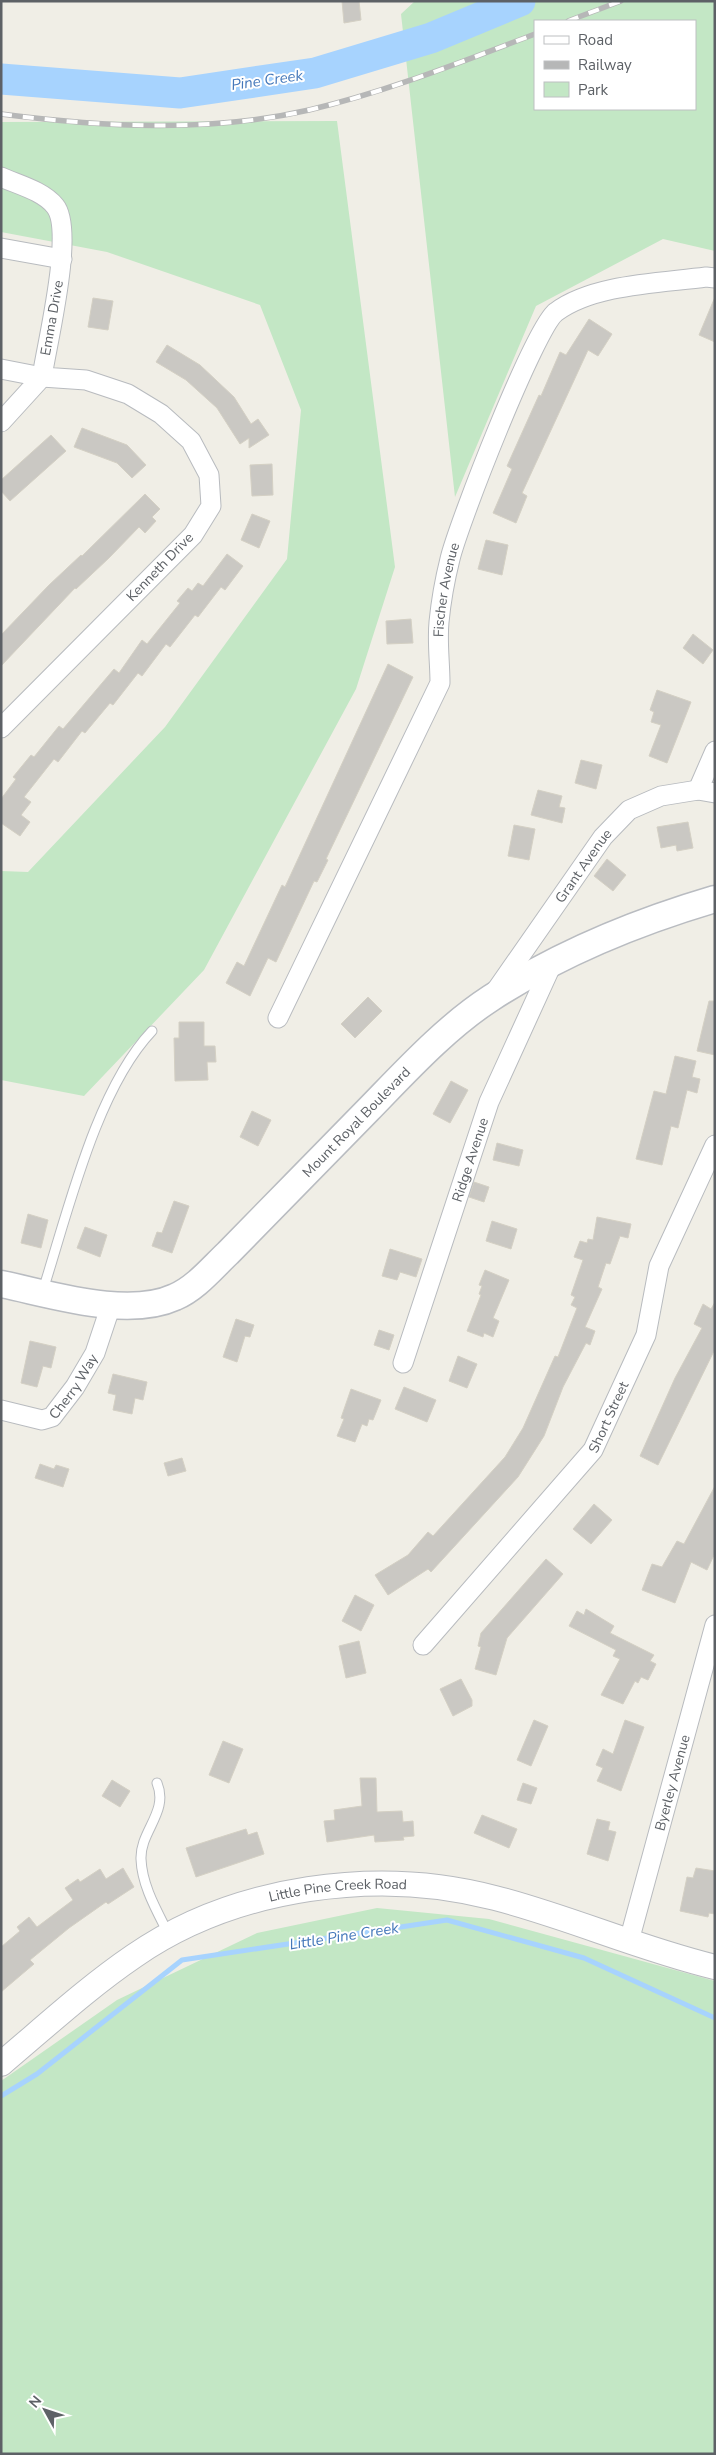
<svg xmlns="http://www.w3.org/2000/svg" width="716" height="2455" font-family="'Nunito Sans',sans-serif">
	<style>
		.green { fill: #c3e7c5; fill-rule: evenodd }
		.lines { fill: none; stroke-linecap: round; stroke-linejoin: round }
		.stream { stroke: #a7d3fe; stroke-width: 5 }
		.river { stroke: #a7d3fe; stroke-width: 31 }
		.building { fill: #cac8c3; stroke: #d4d0c4 }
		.service-casing { stroke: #b8bbbf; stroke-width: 11 }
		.minor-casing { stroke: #b8bbbf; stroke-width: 21 }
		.tertiary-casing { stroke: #b8bbbf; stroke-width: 26 }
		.secondary-casing { stroke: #b9bcc1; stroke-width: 29 }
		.service { stroke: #fff; stroke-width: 9 }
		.minor { stroke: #fff; stroke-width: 19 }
		.tertiary { stroke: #fff; stroke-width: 24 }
		.secondary { stroke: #fff; stroke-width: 26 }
		.rail-casing { stroke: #b6b7b7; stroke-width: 5.5 }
		.rail { stroke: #fff; stroke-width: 4; stroke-dasharray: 11; stroke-linecap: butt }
		.labels { text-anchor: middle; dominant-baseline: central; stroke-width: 4; stroke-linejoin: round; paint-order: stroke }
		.street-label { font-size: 14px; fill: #5d6166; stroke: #fff }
		.water-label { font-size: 15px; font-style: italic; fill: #4578ba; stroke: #fff }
	</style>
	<rect width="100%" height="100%" fill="#f0eee6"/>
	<path class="green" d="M415,1H715V251L663,239L536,306L455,497L401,14ZM535,21H695V109H535Z
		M337,121L395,567L356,689L204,970L84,1096L1,1080V871L28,872L165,727L287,559L301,410L260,305L107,252L1,232V122Z
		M377,1908L489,1919L715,1981V2454H1V2081L117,2000L257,1933Z"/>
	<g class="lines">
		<path class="stream" d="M1,2096L37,2074L182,1960L447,1920L584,1958L715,2018"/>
		<path class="river" d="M1,79L180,93L315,73L431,38L520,1"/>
	</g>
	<path class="building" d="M342,1H359L361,20L344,23Z
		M715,297V342L699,335Z
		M93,298L113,301L108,330L88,327Z
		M589,319L612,334L598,356L588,350L522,493L527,496L516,523L493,513L512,469L507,466L539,395L541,396L560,352L566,355Z
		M167,345L200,365L234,397L251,424L258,419L269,435L249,448V438L240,444L217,408L186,380L156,362Z
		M82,428L127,445L146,465L132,478L117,463L74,447Z
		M51,435L66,451L10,501L1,491V480Z
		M272,464L273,495L252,496L250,465Z
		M145,494L160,509L152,517L156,521L145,533L139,527L109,558L76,589L75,588L1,666V635L49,585L81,555L82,556Z
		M252,514L270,521L259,548L241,540Z
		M486,540L508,545L502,575L478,569Z
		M227,554L243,566L225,590L221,587L198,617L195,615L170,647L166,644L142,676L138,673L113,705L110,703L85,733L82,731L58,762L54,759L24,797L31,802L21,815L30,822L20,836L1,823V799L16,779L13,777L31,755L34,757L59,726L63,729L114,669L119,673L142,640L147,644L180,603L177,601L188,588L192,591L198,583L203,586Z
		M411,619L413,643L387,644L386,621Z
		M693,634L713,650L703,664L683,648Z
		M388,664L413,677L326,859L328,860L317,882L314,881L276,962L268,958L250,996L226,983L237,962L244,966L282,885L285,887Z
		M657,690L691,702L667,763L649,756L661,725L651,722L654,712L650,710Z
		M581,760L602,765L596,789L575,783Z
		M538,790L562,796L559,807L565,808L562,823L531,815Z
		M688,822L693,848L677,851L676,845L661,848L657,827Z
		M514,825L535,829L529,860L508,856Z
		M607,859L626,875L613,891L594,876Z
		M368,997L382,1011L355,1038L341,1024Z
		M709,1001H715V1055L697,1051Z
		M179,1022H204V1046H215L216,1062H207L208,1080L175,1081L174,1038H179Z
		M675,1056L696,1061L692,1077L700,1079L697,1093L687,1090L678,1128L671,1126L662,1165L636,1159L654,1091L666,1094Z
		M451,1081L468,1090L450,1123L433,1114Z
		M252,1111L271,1120L258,1146L240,1137Z
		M497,1143L523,1150L519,1166L493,1160Z
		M474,1182L489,1187L484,1202L469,1197Z
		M174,1201L189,1206L172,1253L152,1246L157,1232L162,1233Z
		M28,1214L48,1220L41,1248L21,1243Z
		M597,1217L631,1224L628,1238L620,1236L610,1264L606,1263L598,1287L602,1289L585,1327L595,1331L590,1345L586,1343L563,1387L544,1436L518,1477L431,1572L428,1569L388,1595L375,1575L408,1555L428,1532L433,1536L505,1457L523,1428L555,1356L558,1357L577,1308L571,1305L575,1297L571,1295L583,1260L574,1257L580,1241L587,1243L588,1239L593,1240Z
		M492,1221L517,1229L511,1249L486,1241Z
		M85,1227L107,1235L100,1257L77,1248Z
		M390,1249L422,1259L416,1277L400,1272L397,1280L382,1276Z
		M485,1270L509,1280L493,1318L499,1321L493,1337L484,1333L483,1337L467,1331L481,1295L479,1294L482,1286L479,1285Z
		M715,1302V1349L658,1465L640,1456L675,1378L702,1328L694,1324L703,1304L711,1309Z
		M236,1319L254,1325L250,1337L245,1336L237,1362L223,1357Z
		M379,1330L394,1335L389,1350L374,1345Z
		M30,1341L56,1347L51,1368L43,1366L37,1387L21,1383Z
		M458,1356L477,1364L467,1388L449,1381Z
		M113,1374L147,1382L143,1400L135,1398L132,1414L113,1410L116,1395L108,1393Z
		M404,1387L436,1400L427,1422L395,1409Z
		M351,1389L381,1400L373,1420L369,1419L367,1426L362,1424L355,1442L337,1436L344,1419L341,1418Z
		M182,1458L186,1471L168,1476L164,1463Z
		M40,1464L54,1469L56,1465L69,1469L63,1487L35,1478Z
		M715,1486V1553L707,1570L691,1562L675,1603L642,1590L652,1564L662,1567L677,1541L684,1544Z
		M594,1504L612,1520L591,1544L573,1529Z
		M546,1559L563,1574L507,1638L496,1675L475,1669L481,1647L478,1646L481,1633Z
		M355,1595L374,1605L361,1631L342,1621Z
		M586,1609L614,1626L610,1633L654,1655L650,1661L656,1664L648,1680L641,1677L638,1683L635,1681L623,1704L601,1695L620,1659L613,1656L616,1650L569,1626L577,1611L584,1615Z
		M359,1641L366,1673L346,1678L339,1646Z
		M461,1679L472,1700V1706L453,1716L440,1689Z
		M534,1720L548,1726L531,1766L517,1760Z
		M625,1720L644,1727L621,1791L597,1781L603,1768L596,1765L603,1749L613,1754Z
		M223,1741L243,1749L229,1783L209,1775Z
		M360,1778H376L377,1812L402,1811L403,1822L413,1821L414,1836L403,1837L404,1840L375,1842L374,1835L327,1842L324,1821L335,1820L334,1810L362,1806Z
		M112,1780L130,1791L120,1807L102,1796Z
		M523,1783L537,1788L531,1804L517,1800Z
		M482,1815L517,1829L509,1848L474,1833Z
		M597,1819L610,1822L608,1830L616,1832L608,1861L587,1854Z
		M246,1829L248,1835L257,1832L264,1854L196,1877L186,1848Z
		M123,1868L134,1887L108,1904L106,1902L69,1928L30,1960L34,1964L1,1992V1947L20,1931L17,1927L29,1917L37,1927L73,1900L65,1888L78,1879L80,1882L100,1869L106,1879Z
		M696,1868L715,1871V1914L709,1913L708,1917L680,1911L687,1877L693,1878Z"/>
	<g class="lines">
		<g class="service-casing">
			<path id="service" d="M43,1290C68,1212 96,1090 152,1031
				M157,1783C169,1812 140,1831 141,1859C142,1886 157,1911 169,1935"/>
		</g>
		<g class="minor-casing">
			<g id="minor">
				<path d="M1,177C19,185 43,191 55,206C75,230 47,343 42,377L86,380L128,394L161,414L191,441L209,475L211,506L193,535L1,728"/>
				<path d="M1,248L62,259"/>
				<path d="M1,369L42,377L1,422"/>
				<path d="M698,790L715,751"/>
				<path id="s1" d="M495,992L603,837L629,810L661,796L698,790L715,793"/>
				<path id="s2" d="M278,1018L440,683C440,663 437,642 439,622C441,601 445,579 450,559C458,525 535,327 556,312C593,284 661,283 706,277L715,278"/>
				<path id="s3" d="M403,1363L489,1102L552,964"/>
				<path id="s4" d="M1,1410L42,1420L52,1417L75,1387L95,1353L111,1305"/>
				<path id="s5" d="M423,1645L593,1450L646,1335L659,1266L715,1145"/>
				<path id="s6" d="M629,1941L715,1625"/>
			</g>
		</g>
		<g class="tertiary-casing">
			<g id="tertiary">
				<path id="s7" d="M1,2064C45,2027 87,1988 134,1956C235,1886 378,1867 495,1898C569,1917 640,1949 715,1967"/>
			</g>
		</g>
		<g class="secondary-casing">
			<g id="secondary">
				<path id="s8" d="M1,1284C51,1294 127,1319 175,1297C196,1288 212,1268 228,1253C275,1205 321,1158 368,1110C406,1071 445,1028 491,998C559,954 637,922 715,899"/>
			</g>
		</g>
		<use href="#service" class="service"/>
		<use href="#minor" class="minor"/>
		<use href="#tertiary" class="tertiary"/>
		<use href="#secondary" class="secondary"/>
		<g class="rail-casing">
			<path id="rail" d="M568,21L621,1
				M1,114C102,127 209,133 309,110C386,92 461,62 535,34"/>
		</g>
		<use href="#rail" class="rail"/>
	</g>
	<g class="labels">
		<g class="street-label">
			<text transform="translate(52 318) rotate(-80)">Emma Drive</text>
			<text transform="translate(160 567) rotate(-46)">Kenneth Drive</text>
			<text stroke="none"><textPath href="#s2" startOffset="466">Fischer Avenue</textPath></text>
			<text stroke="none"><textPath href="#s1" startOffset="154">Grant Avenue</textPath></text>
			<text stroke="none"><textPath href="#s8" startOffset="430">Mount Royal Boulevard</textPath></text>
			<text stroke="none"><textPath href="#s3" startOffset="214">Ridge Avenue</textPath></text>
			<text stroke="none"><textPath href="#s4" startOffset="90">Cherry Way</textPath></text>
			<text stroke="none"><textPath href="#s5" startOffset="295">Short Street</textPath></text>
			<text stroke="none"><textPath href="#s6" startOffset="164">Byerley Avenue</textPath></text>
			<text stroke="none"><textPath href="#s7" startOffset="389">Little Pine Creek Road</textPath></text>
		</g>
		<g class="water-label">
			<text transform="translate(267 80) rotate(-8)">Pine Creek</text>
			<text transform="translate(344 1936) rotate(-9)">Little Pine Creek</text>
		</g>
	</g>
	<rect width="716" height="2455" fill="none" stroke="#5d6166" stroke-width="5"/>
	<rect x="534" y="20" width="162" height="90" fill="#ffffff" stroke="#bec0c2"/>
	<rect x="544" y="36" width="25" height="8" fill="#ffffff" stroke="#bec0c2"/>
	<text x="578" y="45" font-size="15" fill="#5d6166">Road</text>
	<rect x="544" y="61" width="25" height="8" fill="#b6b7b7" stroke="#bec0c2"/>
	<text x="578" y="70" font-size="15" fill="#5d6166">Railway</text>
	<rect x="544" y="82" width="25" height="15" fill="#c3e7c5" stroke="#bec0c2"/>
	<text x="578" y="95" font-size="15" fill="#5d6166">Park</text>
	<g transform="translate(45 2410) rotate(310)" stroke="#ffffff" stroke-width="4" paint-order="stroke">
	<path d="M0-4L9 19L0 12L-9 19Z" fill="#5d6166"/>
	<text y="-8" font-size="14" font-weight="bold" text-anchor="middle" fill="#5d6166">N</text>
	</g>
</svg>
